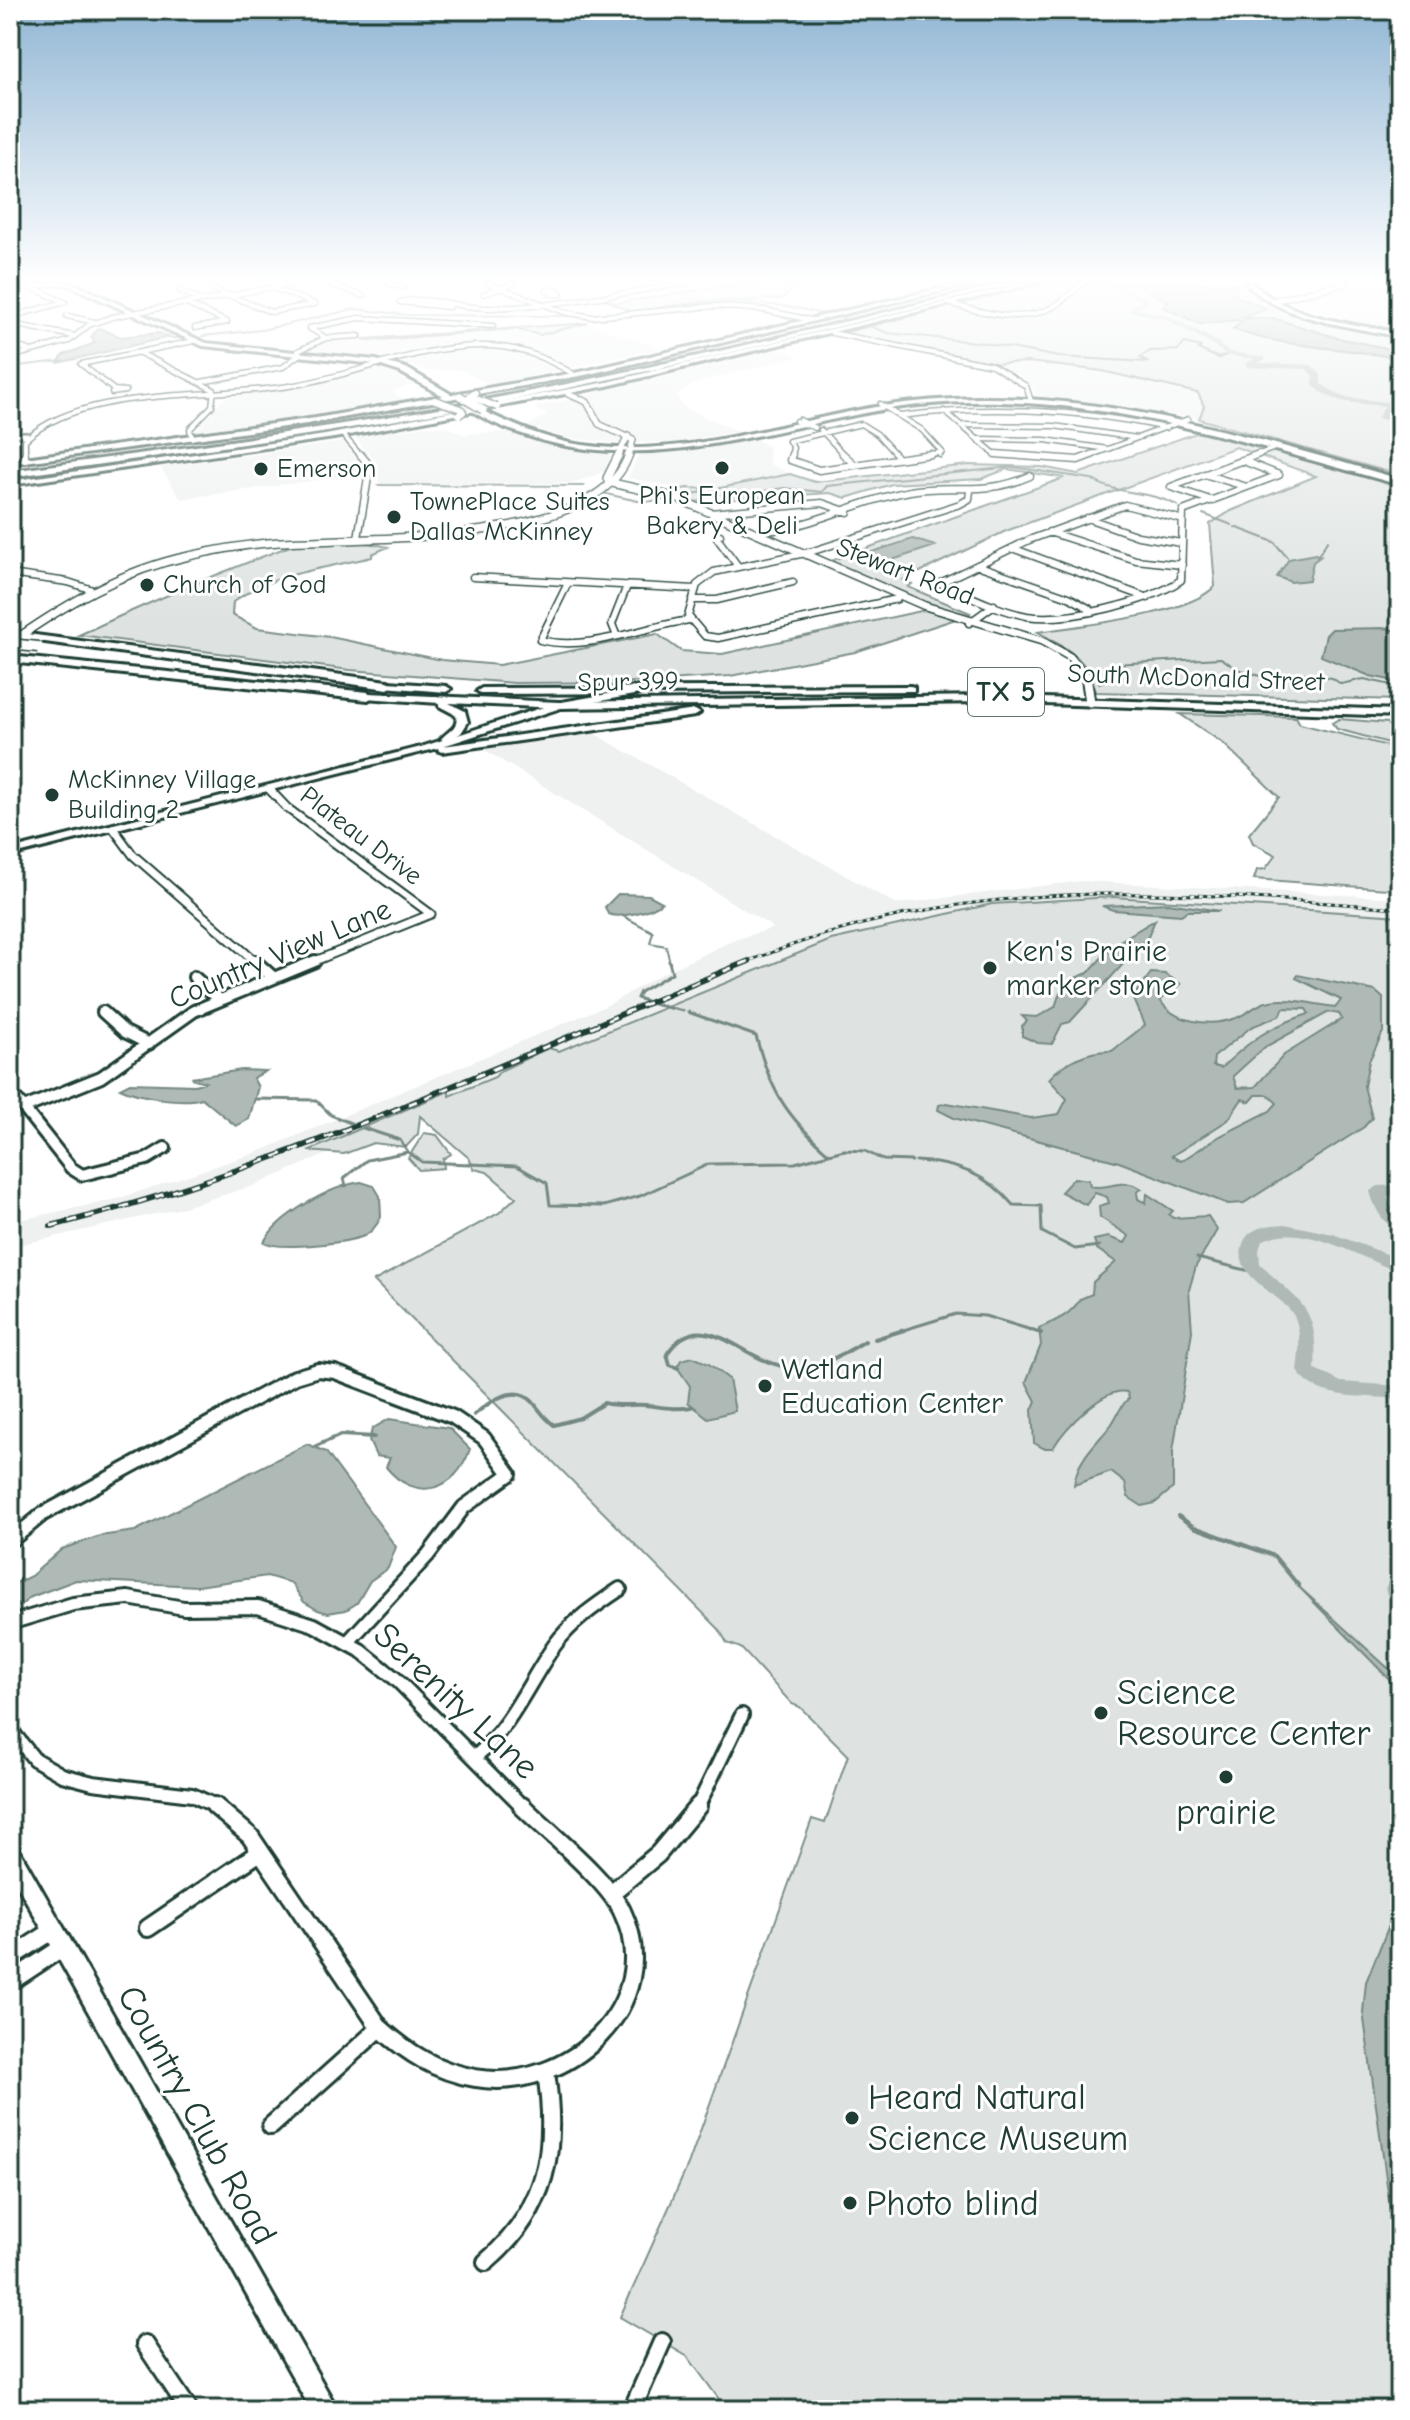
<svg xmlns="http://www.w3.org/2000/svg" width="1410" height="2420" font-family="'Comic Neue',sans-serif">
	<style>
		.built { fill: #eef1f0 }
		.green { fill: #dee3e2; stroke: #7e908b; stroke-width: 2 }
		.water { fill: #afbab7; stroke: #758883; stroke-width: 2; fill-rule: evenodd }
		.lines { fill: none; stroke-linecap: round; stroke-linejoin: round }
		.stream-far2 { stroke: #758883; stroke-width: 2 }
		.stream-far1 { stroke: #758883; stroke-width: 3 }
		.stream { stroke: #758883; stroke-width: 4 }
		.river { fill: #afbab7; fill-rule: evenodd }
		.minor-far5-casing { stroke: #1f3d34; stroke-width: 7 }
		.minor-far4-casing { stroke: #1f3d34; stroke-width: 9 }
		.minor-far3-casing { stroke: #1f3d34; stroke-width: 11 }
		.minor-far2-casing { stroke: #1f3d34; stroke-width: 16 }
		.minor-far1-casing { stroke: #1f3d34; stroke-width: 18 }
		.minor-casing { stroke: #1f3d34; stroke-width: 22 }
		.tertiary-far2-casing { stroke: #1f3d34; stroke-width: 8 }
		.tertiary-far1-casing { stroke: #1f3d34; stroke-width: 10 }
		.tertiary-casing { stroke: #1f3d34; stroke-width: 13 }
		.secondary-casing { stroke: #1f3d34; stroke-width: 6 }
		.primary-casing { stroke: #1f3d34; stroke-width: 6 }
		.motorway-casing { stroke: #1f3d34; stroke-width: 6 }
		.minor-far5 { stroke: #fff; stroke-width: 4 }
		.minor-far4 { stroke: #fff; stroke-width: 6 }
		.minor-far3 { stroke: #fff; stroke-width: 7 }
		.minor-far2 { stroke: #fff; stroke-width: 10 }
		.minor-far1 { stroke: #fff; stroke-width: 12 }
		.minor { stroke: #fff; stroke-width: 16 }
		.tertiary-far2 { stroke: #fff; stroke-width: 5 }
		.tertiary-far1 { stroke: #fff; stroke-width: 7 }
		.tertiary { stroke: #fff; stroke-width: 9 }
		.secondary { fill: #fff; fill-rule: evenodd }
		.primary { fill: #fff; fill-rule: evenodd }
		.motorway { fill: #fff; fill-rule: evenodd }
		.rail-far1-casing { stroke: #1f3d34; stroke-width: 3 }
		.rail-casing { stroke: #1f3d34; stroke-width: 6 }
		.rail-far1 { stroke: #fff; stroke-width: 2; stroke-dasharray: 4; stroke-linecap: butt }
		.rail { stroke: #fff; stroke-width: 3; stroke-dasharray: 9; stroke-linecap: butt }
		.secondary-bridge-casing { stroke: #1f3d34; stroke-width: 9; stroke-linecap: butt }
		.primary-bridge-casing { stroke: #1f3d34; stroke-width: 10; stroke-linecap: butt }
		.motorway-bridge-casing { stroke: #1f3d34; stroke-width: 13; stroke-linecap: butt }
		.secondary-bridge { stroke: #fff; stroke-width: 6 }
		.primary-bridge { stroke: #fff; stroke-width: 7 }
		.motorway-bridge { stroke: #fff; stroke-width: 10 }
		.poi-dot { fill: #1f3d34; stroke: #fff; stroke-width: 3 }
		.labels { text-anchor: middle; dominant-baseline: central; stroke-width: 6; stroke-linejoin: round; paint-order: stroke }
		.far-poi-label { font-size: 26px; fill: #1f3d34; stroke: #fff; text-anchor: start }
		.far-street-label { font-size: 26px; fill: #1f3d34; stroke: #fff }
		.shield { fill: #fff; stroke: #627771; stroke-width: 2 }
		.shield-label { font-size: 28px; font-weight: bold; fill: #1f3d34 }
		.poi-label { font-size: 30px; fill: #1f3d34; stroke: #fff; text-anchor: start }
		.street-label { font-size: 30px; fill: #1f3d34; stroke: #fff }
		.near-poi-label { font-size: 36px; fill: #1f3d34; stroke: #fff; text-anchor: start }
		.near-street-label { font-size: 36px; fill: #1f3d34; stroke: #fff }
	</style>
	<rect width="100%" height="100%" fill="#fff"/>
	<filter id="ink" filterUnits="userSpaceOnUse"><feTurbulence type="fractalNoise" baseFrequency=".0125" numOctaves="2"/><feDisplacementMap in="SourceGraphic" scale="16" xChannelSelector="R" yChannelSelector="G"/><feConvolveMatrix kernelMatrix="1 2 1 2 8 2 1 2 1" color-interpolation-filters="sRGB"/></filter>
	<g filter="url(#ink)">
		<path class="built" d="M1353,283H1400V332L1284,302Z
			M589,324L660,348L491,385L461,370L428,371L386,357L307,349L321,342L515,329L541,335Z
			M775,348L800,356L698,382L678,394V400L687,409L739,432L676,442L615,443L567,438L527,426L547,415L534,408Z
			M1001,361L1028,362L1142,379L1198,393L1204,406L1199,418L1036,396L1031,384L1021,376L992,363Z
			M382,367L413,384L393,391L404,400L202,434L197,430L224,398L327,382Z
			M428,426L449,427L462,434L504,432L557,446L610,452L608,470L575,483L379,484L376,461L353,436Z
			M754,438L769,447V464L790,474L715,489H681L628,478L640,452L712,447Z
			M343,442L361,462L363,478H332L181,499L160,467Z
			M588,730L896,904L1082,881L1400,898V916L1113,897L992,904L887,925L500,1079L253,1186L177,1209L10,1247V1222L117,1199L258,1152L610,1004L661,974L734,940L774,928L483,749Z"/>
		<path class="green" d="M743,283H801L782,299L705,301L632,312L599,297L617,303Z
			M1044,283H1246C1264,314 1365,327 1400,336V475L1199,419L1204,406L1198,393L1102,371L1028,362L992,364L844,333Z
			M588,323L540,335L515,329L368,341L364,339Z
			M1205,430L1400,485V700L1096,692C1089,658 1066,648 1038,632C1080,625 1188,616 1215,586L1210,524L1231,511L1316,476L1236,447L1006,531L903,580L912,584L908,587L970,613L965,616L855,652L730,676L634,682L514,683L350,670L79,635C151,601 226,570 298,543C312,537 373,543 388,547L372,554V557C327,568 272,573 233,602L232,615L257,628L330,637L442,660L499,665L657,634L681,651L722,654L935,608L828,562L1064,478L1007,469L981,479L892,484L846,498L830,493L691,502L670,493L686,488L715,489L790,474L815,482L969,465L1042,467L1078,474Z
			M1180,714L1296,717L1300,724L1400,749V890L1254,879L1257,870L1265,869L1276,855L1253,843L1249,834L1279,797L1224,744Z
			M1339,719L1400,724V746L1337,729L1332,723Z
			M1113,897L1400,916V2410H727L688,2357L620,2317L688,2165L812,1819L825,1823L848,1755L800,1707L792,1704L741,1648L727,1643L719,1629L374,1281L499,1213L516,1197L487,1172L474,1169L469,1158L420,1116L418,1134L406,1147L373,1143L344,1154L308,1151L449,1091V1096L495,1077L500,1071L548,1048L559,1051L831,940L992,904Z
			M424,1133L437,1135L451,1154L443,1159L444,1168L419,1170L408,1158Z"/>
		<path class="water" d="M1135,283H1238L1234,295L1267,309L1243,318H1273L1338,338L1400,351V359C1349,347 1278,348 1233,329L1242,322L1237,320L1200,324L1163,307L1167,301Z
			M99,328L121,337L159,333L169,337L58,363L63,355L95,343L91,337Z
			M913,539L935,546L877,565L863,564L860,560L865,554Z
			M1315,554L1321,556L1313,562L1309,580L1291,582L1277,577L1289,559Z
			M1387,628L1400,633V682L1370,676L1321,656L1326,635L1332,629Z
			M618,894L649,895L662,902C653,911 619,919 608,914L605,907Z
			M1168,903L1220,911H1187L1181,915L1113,910L1102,906Z
			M1155,920L1148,937L1070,1022L1062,1024L1052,1044L1038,1043L1022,1036V1026L1027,1021L1022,1016L1037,1017L1055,1007L1060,992L1072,979L1088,973L1113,945Z
			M1151,973L1165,974L1181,984L1160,1000C1173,1022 1209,1027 1233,1019C1245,1016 1255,1005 1266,1002C1286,996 1315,1005 1336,1007L1341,1000L1296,978L1298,975L1375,991L1383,998V1032L1369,1061L1364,1086L1372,1118L1364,1127L1244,1203L1228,1204L1119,1162L954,1118L938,1110L939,1105L947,1103L1031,1118L1059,1114L1067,1099L1049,1079C1063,1062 1088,1050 1112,1051L1145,1025L1133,997ZM1284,1008L1306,1009L1309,1014C1269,1026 1251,1040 1221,1068L1213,1066L1214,1057L1251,1027L1279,1016ZM1329,1012L1339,1014L1342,1019L1284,1055L1255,1087L1237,1088L1233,1076L1265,1047ZM1256,1095H1268L1277,1103L1270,1111L1220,1136L1181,1161L1172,1156L1228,1120L1242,1099L1250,1102Z
			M242,1070L266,1071L253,1078L258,1087L249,1119L236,1126L202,1098C184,1104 138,1097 120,1088L130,1083L195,1085L205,1082L191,1078Z
			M1074,1178L1089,1180L1090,1186C1109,1191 1122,1176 1142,1189L1137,1192L1138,1199L1146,1203L1147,1194L1173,1211L1169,1215L1173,1218L1208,1216L1217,1230L1196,1266L1189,1290L1192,1331L1173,1451V1488L1155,1503L1142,1506L1128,1497L1125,1483L1111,1472L1074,1485C1077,1459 1096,1444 1111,1425C1118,1415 1120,1406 1129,1398L1127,1392C1104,1386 1065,1428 1053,1448H1043L1034,1443L1032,1410L1036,1401L1026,1382L1041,1345L1039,1328C1056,1321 1071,1315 1080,1299L1092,1294L1093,1282L1116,1262L1097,1249L1094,1240L1108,1237L1125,1243L1129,1236L1100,1217L1099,1206L1109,1203L1107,1197L1095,1193L1086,1205L1061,1192Z
			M361,1182L374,1186L380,1196L381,1217C377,1225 372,1232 364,1236C347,1243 278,1251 264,1242C278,1215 331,1186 361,1182Z
			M693,1357L709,1364L729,1379L735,1411L708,1418L688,1402L690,1386L677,1367L681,1360Z
			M389,1419L449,1428L470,1449C456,1492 415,1503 386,1467L390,1458L376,1456L369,1441L372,1429Z
			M307,1444L326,1452L396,1547L388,1568L370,1581L357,1603L346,1610L328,1613L318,1610L304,1602L291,1583L267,1576L198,1586L76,1580L31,1597L20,1606L10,1605V1586L31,1576L62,1549L100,1536L135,1531Z
			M1298,1586L1400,1679V1690Z
			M1400,1898L1397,2004L1400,2254L1392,2221L1363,2012L1366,1982Z"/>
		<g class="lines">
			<path class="stream-far2" d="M640,311C713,296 781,301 853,321
				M584,315L632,312
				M864,324L888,333L985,343L1059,357L1148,362L1140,357L1150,351L1178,350L1185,343L1201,347L1198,349L1218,358L1228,354
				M202,336L262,330L355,309L408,315L570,316
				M165,338H180
				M10,367L61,361
				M1400,479L1394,502L1400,505
				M1093,480C1119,496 1151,490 1178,506
				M377,485L584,486
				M606,494L643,502L663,500
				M679,496L704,492L730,496L784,488L822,492L827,486L1013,467L1091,479
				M1203,514L1232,525
				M1235,527L1274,542L1287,557
				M1317,557L1328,540
				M1099,683L1113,678L1109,669L1113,664L1221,658L1237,669L1264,677L1302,673L1332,678L1341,684L1364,679L1400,687
				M623,916L653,932L650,943L666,946L670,963"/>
			<path class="stream-far1" d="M646,1001L637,998L640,992L672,973L669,961
				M653,1004L683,1011
				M688,1012L756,1036C770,1090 786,1116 828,1153
				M256,1099L316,1100L331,1115L353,1124
				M363,1128L400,1140L408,1152L422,1162L517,1166L547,1183L550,1205L604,1206L640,1196L709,1164L795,1163L844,1150L865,1151L883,1160L912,1161
				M916,1161C956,1163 987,1174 1013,1205L1041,1206L1042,1232L1075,1249L1099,1246
				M346,1186L344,1178L367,1160L408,1152
				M1197,1258L1258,1273
				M897,1332L956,1314L985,1316L1038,1332"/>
			<path class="stream" d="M1032,1330L1041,1333
				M875,1339L904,1330
				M678,1368L670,1365L667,1354C701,1302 742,1360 783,1366C813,1371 840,1357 865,1341
				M474,1415C489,1402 514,1383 532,1401C540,1410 544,1418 554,1425L580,1418L604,1403C619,1407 630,1404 645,1405C663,1407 674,1410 692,1407
				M316,1446L341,1435L374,1437
				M1178,1516L1194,1527L1274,1556L1299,1586"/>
			<path class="river" d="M1107,283H1115L1148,300V302L1137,309L1169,316L1220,343V346L1230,352L1265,357V359L1258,363L1311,365L1321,375V384L1343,397L1394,403L1385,415L1400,419V423L1377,418L1385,406C1359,403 1333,405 1313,385V376L1306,369L1246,367V363L1255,359L1226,355L1212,344L1165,319L1129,311V309L1141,301Z
				M1397,442H1400V447L1396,445Z
				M1400,1185V1195L1387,1196L1390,1205L1400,1216V1231C1383,1225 1374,1208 1370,1191L1378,1186Z
				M1285,1224L1333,1234L1400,1259V1272C1361,1260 1302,1219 1262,1241L1259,1250L1260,1264C1300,1304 1319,1305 1315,1369L1341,1382L1400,1386V1400C1366,1393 1320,1404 1297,1371C1299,1354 1302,1332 1294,1316C1280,1292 1232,1278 1243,1244C1249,1226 1270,1225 1285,1224Z
				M1400,1567V1611L1393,1609L1385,1589L1393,1569Z"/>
			<g class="minor-far5-casing">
				<path id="minor-far5" d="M178,283L180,291L200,300
					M211,283L208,287L271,312L315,304
					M328,283L363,296
					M388,283L404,288
					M487,283L564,312L592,317L716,306L764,310L811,320
					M273,288L315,304
					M10,289L63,283
					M547,290H557L561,294H551Z
					M484,294L514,283
					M197,302L293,283
					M184,303L227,322
					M951,304C985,313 1020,324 1053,307C1064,301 1073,290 1084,283
					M449,307L400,302C423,295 464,309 492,308C558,306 623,293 688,283
					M67,316L95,322
					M10,317L65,302L20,283
					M22,326L74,336
					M195,328L227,322
					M832,333L992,365L1026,386L1031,401
					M326,338L359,336
					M10,345L29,350
					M140,353L214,390L212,406L190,429L192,438
					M10,357L69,341L89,325L112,317L202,300
					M201,382L283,367L300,354L298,351L326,338L309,328L359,318L493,326
					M114,390L126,391L112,393Z
					M114,390L81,364L194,341
					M880,404L922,430L942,452L940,455
					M944,411L995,454L1022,456
					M900,416C990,405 1077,409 1166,428
					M796,421L815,428L800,420
					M964,425L1054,426L1137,438
					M821,430L845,456
					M343,435L361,456
					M979,439L1045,440L1108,449
					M25,456V440C84,384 217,400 295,385C358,374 416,347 480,346C516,345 542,356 572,373
					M791,456L793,448L789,441L861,424L877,434L897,456
					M917,456L938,453
					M1089,456L1188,419
					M1254,456L1275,448"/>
			</g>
			<g class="minor-far4-casing">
				<path id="minor-far4" d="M792,454L790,460L819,470L931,454
					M843,454L853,463
					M995,454L1078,460L1094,454
					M25,460V454
					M1241,460L1279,475
					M1204,474L1247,487
					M1171,487L1259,454
					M1171,487L1213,501
					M710,513L822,503L848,512
					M1087,518L1138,536L1181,543
					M774,530C823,522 864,499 910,491C955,483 983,497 1030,476
					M1049,532L1136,560L1182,565
					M720,535L717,538L737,565
					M358,538L370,466L360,454
					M1012,548L1148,598
					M977,565L1069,597L1090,609
					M10,574L68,582L90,589
					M473,577L695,589
					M568,583L540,640C588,652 642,627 689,620
					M940,583C968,595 996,610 1027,616C1066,622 1148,603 1181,580L1183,511L1279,475
					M940,583L1029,540L1125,505L1180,519
					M897,599L718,638L705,636L688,616L697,585L714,572L810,552L960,504L969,499L970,491
					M692,600H717L793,582
					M969,623L994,605
					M616,634L612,624L627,586"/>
			</g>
			<g class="minor-far3-casing">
				<path id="minor-far3" d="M269,789L287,808L431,914L310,963
					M113,828L133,855L257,963"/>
			</g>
			<g class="minor-far2-casing">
				<path id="minor-far2" d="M255,961L274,978
					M194,977L220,1000
					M103,1012L125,1032L149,1044
					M10,1091L71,1168L82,1175L147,1159L165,1148
					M24,1108L101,1077L194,1011L315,961"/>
			</g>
			<g class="minor-far1-casing">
				<path id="minor-far1" d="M10,1541L43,1514L295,1377L318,1370L335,1372L453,1417L484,1438L510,1474L464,1507L428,1555L348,1642
					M10,1623L73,1604L128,1598L184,1608L258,1607L314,1625L360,1650L396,1679L524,1808
					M10,1729L34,1759L62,1775L93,1783L192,1795L220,1808
					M475,1757C512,1725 527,1685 554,1646C571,1622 596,1605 620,1589
					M697,1808L742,1715"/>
			</g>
			<g class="minor-casing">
				<path id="minor" d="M215,1806L250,1836L380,2028C409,2054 436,2071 475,2078C566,2094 667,2005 622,1911C607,1880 548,1832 522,1806
					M611,1893L658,1854L698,1806
					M148,1928L260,1852
					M10,1958L54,1930
					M10,1982L63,1947
					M271,2126L380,2028
					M486,2262C547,2210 558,2150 546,2073
					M145,2344L189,2410
					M632,2410L662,2342"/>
			</g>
			<g class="tertiary-far2-casing">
				<path id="tertiary-far2" d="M1272,301L1345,283
					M568,394L587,402L599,424L633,440L629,456
					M10,435H27
					M618,456L628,436"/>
			</g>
			<g class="tertiary-far1-casing">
				<path id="tertiary-far1" d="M607,478L619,454
					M608,482L674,497L925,606L1042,641L1070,657L1087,678
					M10,643C66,604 122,570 189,556C219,549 249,544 279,542C361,537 599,548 629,454"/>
			</g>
			<g class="tertiary-casing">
				<path id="tertiary" d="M1086,676L1090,702"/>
			</g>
			<g class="secondary-casing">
				<path id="secondary" d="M965,283H976L585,375L307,424L10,464V460L316,418L585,371Z
					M1027,283H1038L607,386L334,438L10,485V481L325,435L607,382Z
					M1246,283H1252C1289,319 1352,323 1400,333V337C1352,326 1281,321 1246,283Z
					M10,632L23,634L24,636L20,639L10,638Z
					M642,688L647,691L645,693L561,708L443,746L695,710L700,713L695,716L442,752L439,751L438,748L10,856V850L421,747L556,703Z
					M10,1844L17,1846L338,2410H311L10,1872Z"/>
			</g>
			<g class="primary-casing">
				<path id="primary" d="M64,283H72L206,343L376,360L406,368L456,397L449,399L400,372L375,364L203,346Z
					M980,398C1125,397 1263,440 1400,479V485C1267,449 1138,405 999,402C952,401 905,405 860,414C756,434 651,469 544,441C520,434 493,425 472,411L479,409C509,423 538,436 570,443C666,461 765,428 859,410C899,402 940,399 980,398Z
					M388,682L446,686L451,689L446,692L384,687L383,685Z
					M910,686L914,687V691L482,694L477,691L482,688Z
					M368,693L559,702L986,696L1400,710V716L986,702L559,708L449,703L465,711L468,722L461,733L447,742L441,739C449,730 459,728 456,715L439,706V703L364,698V694Z"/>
			</g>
			<g class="motorway-casing">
				<path id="motorway" d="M1007,283H1019L699,360L507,401L321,433L10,477V471C176,449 341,427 506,396C674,364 840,323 1007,283Z
					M20,633L388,681L394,685L388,689L16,638V634Z
					M10,656L368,692L374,696L368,700L10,662Z"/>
			</g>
			<use href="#minor-far5" class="minor-far5"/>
			<use href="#minor-far4" class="minor-far4"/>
			<use href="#minor-far3" class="minor-far3"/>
			<use href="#minor-far2" class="minor-far2"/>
			<use href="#minor-far1" class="minor-far1"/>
			<use href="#minor" class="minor"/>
			<use href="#tertiary-far2" class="tertiary-far2"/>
			<use href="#tertiary-far1" class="tertiary-far1"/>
			<use href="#tertiary" class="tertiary"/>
			<use href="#secondary" class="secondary"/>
			<use href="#primary" class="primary"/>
			<use href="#motorway" class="motorway"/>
			<g class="rail-far1-casing">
				<path id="rail-far1" d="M744,963C968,872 1165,891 1400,908"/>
			</g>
			<g class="rail-casing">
				<path id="rail" d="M51,1226C294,1166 517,1055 749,961"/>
			</g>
			<use href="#rail-far1" class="rail-far1"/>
			<use href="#rail" class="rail"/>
			<g class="secondary-bridge-casing">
				<path id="secondary-bridge" d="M435,400L461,409L463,412L459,415
					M470,402L469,397L475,393L474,398L497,407"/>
			</g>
			<g class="primary-bridge-casing">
				<path id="primary-bridge" d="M460,396L483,410"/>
			</g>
			<g class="motorway-bridge-casing">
				<path id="motorway-bridge" d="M10,644L38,647"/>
			</g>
			<use href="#secondary-bridge" class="secondary-bridge"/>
			<use href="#primary-bridge" class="primary-bridge"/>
			<use href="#motorway-bridge" class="motorway-bridge"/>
		</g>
	</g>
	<linearGradient id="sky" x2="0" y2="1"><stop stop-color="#91b6d4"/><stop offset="0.45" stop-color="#fff"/><stop offset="1" stop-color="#fff" stop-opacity="0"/></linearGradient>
	<rect width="1410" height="622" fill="url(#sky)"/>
	<g class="poi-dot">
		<circle cx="722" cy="468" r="8"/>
		<circle cx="261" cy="469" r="8"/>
		<circle cx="394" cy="517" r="8"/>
		<circle cx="147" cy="585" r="8"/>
		<circle cx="52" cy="795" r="8"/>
		<circle cx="990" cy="968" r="8"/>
		<circle cx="765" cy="1386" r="8"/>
		<circle cx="1101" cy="1713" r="8"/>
		<circle cx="1226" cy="1777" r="8"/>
		<circle cx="852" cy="2118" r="8"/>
		<circle cx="850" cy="2203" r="8"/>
	</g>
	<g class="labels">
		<g class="far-poi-label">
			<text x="277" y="469">Emerson</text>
			<text x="722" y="496" text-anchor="middle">Phi's European<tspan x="722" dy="30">Bakery &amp; Deli</tspan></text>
			<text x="410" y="502">TownePlace Suites<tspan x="410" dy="30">Dallas McKinney</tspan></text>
			<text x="163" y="585">Church of God</text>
			<text x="68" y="780">McKinney Village<tspan x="68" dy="30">Building 2</tspan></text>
		</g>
		<g class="far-street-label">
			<text transform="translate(905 572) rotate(21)">Stewart Road</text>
			<text transform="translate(1196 678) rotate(2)">South McDonald Street</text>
			<text transform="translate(628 682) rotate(-1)">Spur 399</text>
			<text transform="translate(361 836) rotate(37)">Plateau Drive</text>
		</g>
		<rect class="shield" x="968" y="668" width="76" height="48" rx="6"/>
		<g class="shield-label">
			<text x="1006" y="692">TX 5</text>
		</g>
		<g class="poi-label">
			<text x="1006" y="951">Ken's Prairie<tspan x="1006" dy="34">marker stone</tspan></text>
			<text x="781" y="1369">Wetland<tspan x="781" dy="34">Education Center</tspan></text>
		</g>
		<g class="street-label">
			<text transform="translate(280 954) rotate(-23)">Country View Lane</text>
		</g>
		<g class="near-poi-label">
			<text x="1117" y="1692">Science<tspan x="1117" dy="41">Resource Center</tspan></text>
			<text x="1226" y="1812" text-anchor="middle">prairie</text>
			<text x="868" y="2097">Heard Natural<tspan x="868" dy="41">Science Museum</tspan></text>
			<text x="866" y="2203">Photo blind</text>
		</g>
		<g class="near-street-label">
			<text transform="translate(456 1701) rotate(43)">Serenity Lane</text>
			<text transform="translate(197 2115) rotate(61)">Country Club Road</text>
		</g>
	</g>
	<rect width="1410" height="2420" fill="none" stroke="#fff" stroke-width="40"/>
	<rect x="20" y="20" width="1370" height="2380" fill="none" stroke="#1f3d34" stroke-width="3" filter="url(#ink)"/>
</svg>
